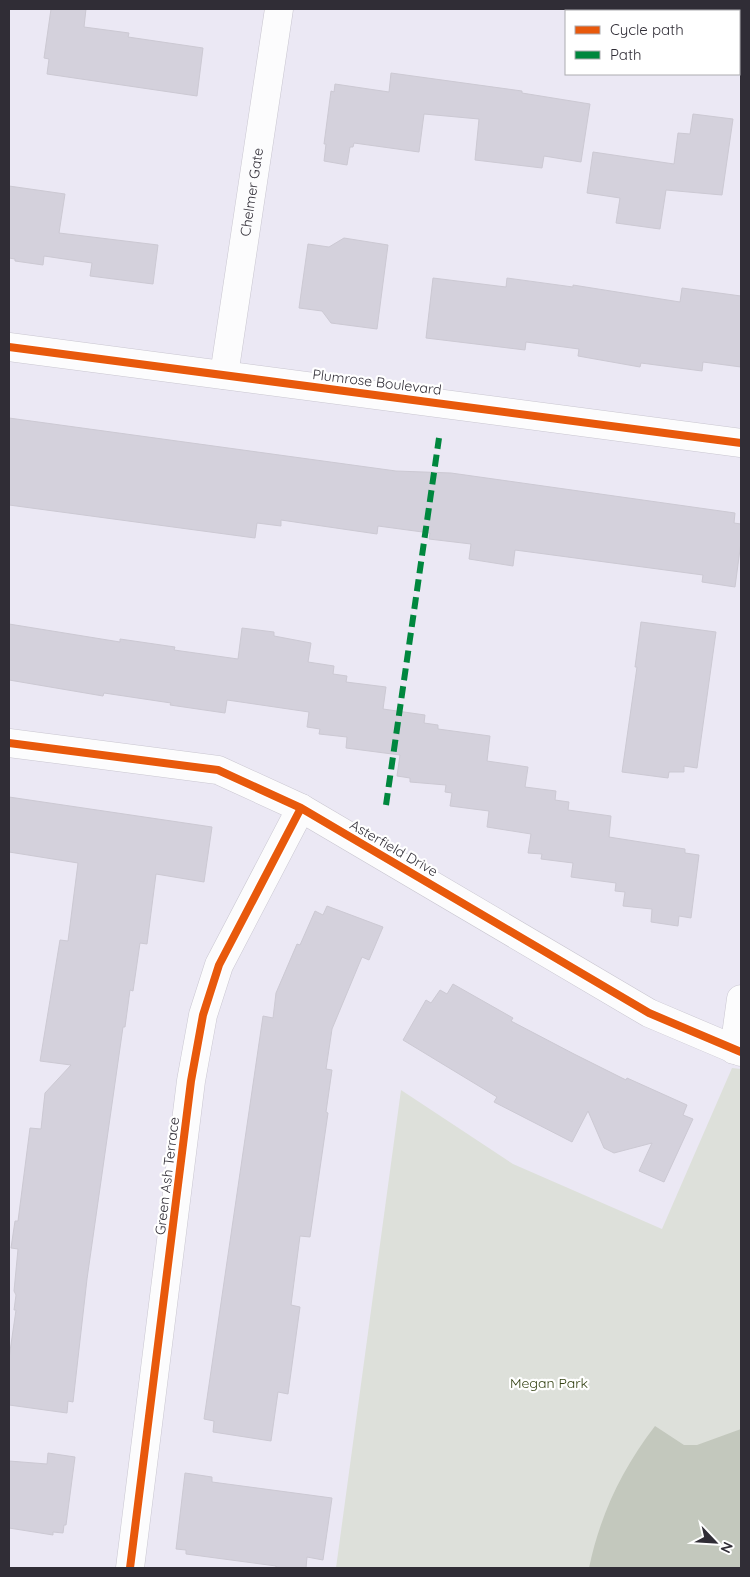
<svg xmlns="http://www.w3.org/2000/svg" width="750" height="1577" font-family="Quicksand,sans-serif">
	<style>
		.green { fill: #dde0da }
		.forest { fill: #c3c8bd }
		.building { fill: #d4d1dc; stroke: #ccc9d3 }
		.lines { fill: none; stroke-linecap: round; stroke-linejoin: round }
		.minor-casing { stroke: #c9c6d0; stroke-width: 29 }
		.minor { stroke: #fcfcfd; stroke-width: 28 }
		.quiet { stroke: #00873e; stroke-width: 6; stroke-dasharray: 12 6; stroke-linecap: butt }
		.cycleway-casing { stroke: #fff; stroke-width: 11 }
		.cycleway { stroke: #e8590c; stroke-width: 8 }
		.labels { text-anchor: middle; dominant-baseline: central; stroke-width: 4.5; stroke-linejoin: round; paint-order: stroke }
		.street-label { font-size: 14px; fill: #302d36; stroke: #fff }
		.park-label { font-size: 14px; fill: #334112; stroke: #fff }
	</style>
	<rect width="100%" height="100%" fill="#ebe8f4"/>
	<path class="green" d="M732,1068L741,1069V1568H336L401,1090L513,1164L662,1229Z"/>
	<path class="forest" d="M655,1426L684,1445H697L741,1429V1568H589C600,1515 622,1469 655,1426Z"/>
	<path class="building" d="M51,9H86L84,27L129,33L128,37L203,48L197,96L47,74L49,59L44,58Z
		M391,73L522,91V93L590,104L581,162L544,156L542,168L475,160L479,119L424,114L419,152L354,143L353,147H350L347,165L324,161L326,144H324L331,91L334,92L335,84L389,92Z
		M693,114L733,119L722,195L666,190L660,229L616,223L620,198L587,193L593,152L674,164L678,133L690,134Z
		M9,186L65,194L59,233L158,245L153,284L90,276L92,263L44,256L43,265L15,261V259L9,258Z
		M344,238L388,245L377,329L331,323L322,311L299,308L308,244L329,247Z
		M433,278L506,287L507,278L573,287V285L680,302L682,288L741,296V367L703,362L702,371L641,363L640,367L578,356L579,349L526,342L525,350L426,338Z
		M9,418L396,471L451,473L735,513L734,523L741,524V542L735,587L702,582L703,575L515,550L513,566L469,559L471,544L429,539L430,533L378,526L377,534L281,520V526L257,523L255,538L9,505Z
		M641,622L716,632L697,768L684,766V772H669L668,778L622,772L637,667H635Z
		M9,624L120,642V639L175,647L174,650L238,659L242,628L274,632V636L311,643L308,662L334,666L333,674L347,676L346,682L386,687L383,709L425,715L424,723L438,725V729L490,736L487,761L528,767L525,787L556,791L555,800L569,802L568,810L611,816L609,837L685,849V853L699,855L691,918L679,916L678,926L651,922L652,909L623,906L625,892L615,891L616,883L571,877L573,863L541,859L542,854L528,853L531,834L487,827L489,811L450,806L452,793L445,792L446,785L410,782V778L397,776L400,755L346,748L347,737L319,734L320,729L307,727L309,712L227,700L225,713L170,705L171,703L104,693L103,696L9,680Z
		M9,797L212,827L204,882L156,874L147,944L140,943L133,991L130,990L125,1027H123L87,1279L73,1402L68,1401L67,1413L9,1405V1358L16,1310H14L16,1295L14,1291L18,1249L11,1248L15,1221H18L30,1128L41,1129L45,1093L71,1065L40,1061L60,940L68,941L78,863L9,852Z
		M327,906L383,927L369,960L362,957L332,1029L326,1069L332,1070L326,1112L328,1113L310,1237L300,1236L291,1305L300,1307L288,1394L278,1392L271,1441L213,1432L214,1421L204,1419L263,1016L273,1018L276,993L297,944L300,945L315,911L323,915Z
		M453,984L513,1018L511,1021L574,1054L626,1080L627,1078L687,1105L683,1115L693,1119L664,1182L639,1171L652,1143L614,1153L604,1148L588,1111L572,1142L494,1102L497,1097L403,1040L426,1000L431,1003L440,990L447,994Z
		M48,1453L75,1457L66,1525H64L63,1533L53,1532V1535L9,1528V1461L47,1464Z
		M185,1473L212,1477V1482L332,1498L323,1560L307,1557L306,1568H276V1566L186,1554V1550L176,1549Z"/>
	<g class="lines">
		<g class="minor-casing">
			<g id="minor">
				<path d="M622,9L639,11"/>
				<path d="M739,26H741"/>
				<path d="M9,347L741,443"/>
				<path id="s1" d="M224,375L279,9"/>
				<path d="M9,743L218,770L301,808L649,1013L741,1052"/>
				<path d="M734,1050L741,999"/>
				<path d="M130,1568L191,1081L203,1015L219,965L301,808"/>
			</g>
		</g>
		<use href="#minor" class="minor"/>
		<path class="quiet" d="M386,805L439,438"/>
		<g class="cycleway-casing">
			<path id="cycleway" d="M9,347L741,443
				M9,743L218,770L301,808L649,1013L741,1052
				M130,1568L191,1081L203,1015L219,965L301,808"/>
		</g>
		<use href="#cycleway" class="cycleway"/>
	</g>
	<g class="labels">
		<g class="street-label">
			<text stroke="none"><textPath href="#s1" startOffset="185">Chelmer Gate</textPath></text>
			<text transform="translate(377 382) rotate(7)">Plumrose Boulevard</text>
			<text transform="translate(394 848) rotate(30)">Asterfield Drive</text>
			<text transform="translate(167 1176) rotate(-83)">Green Ash Terrace</text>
		</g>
		<g class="park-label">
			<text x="549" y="1383">Megan Park</text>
		</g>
	</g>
	<rect width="750" height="1577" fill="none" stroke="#302d36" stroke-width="20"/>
	<rect x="565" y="10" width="175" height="65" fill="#ffffff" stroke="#acabaf"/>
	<rect x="575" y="26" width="25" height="8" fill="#e8590c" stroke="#acabaf"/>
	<text x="610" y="35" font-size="15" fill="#302d36">Cycle path</text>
	<rect x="575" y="51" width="25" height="8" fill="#00873e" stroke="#acabaf"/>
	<text x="610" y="60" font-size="15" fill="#302d36">Path</text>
	<g transform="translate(715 1542) rotate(115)" stroke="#ffffff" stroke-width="4" paint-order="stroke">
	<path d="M0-4L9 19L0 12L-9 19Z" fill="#302d36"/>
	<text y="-8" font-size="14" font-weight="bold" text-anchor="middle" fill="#302d36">N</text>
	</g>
</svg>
